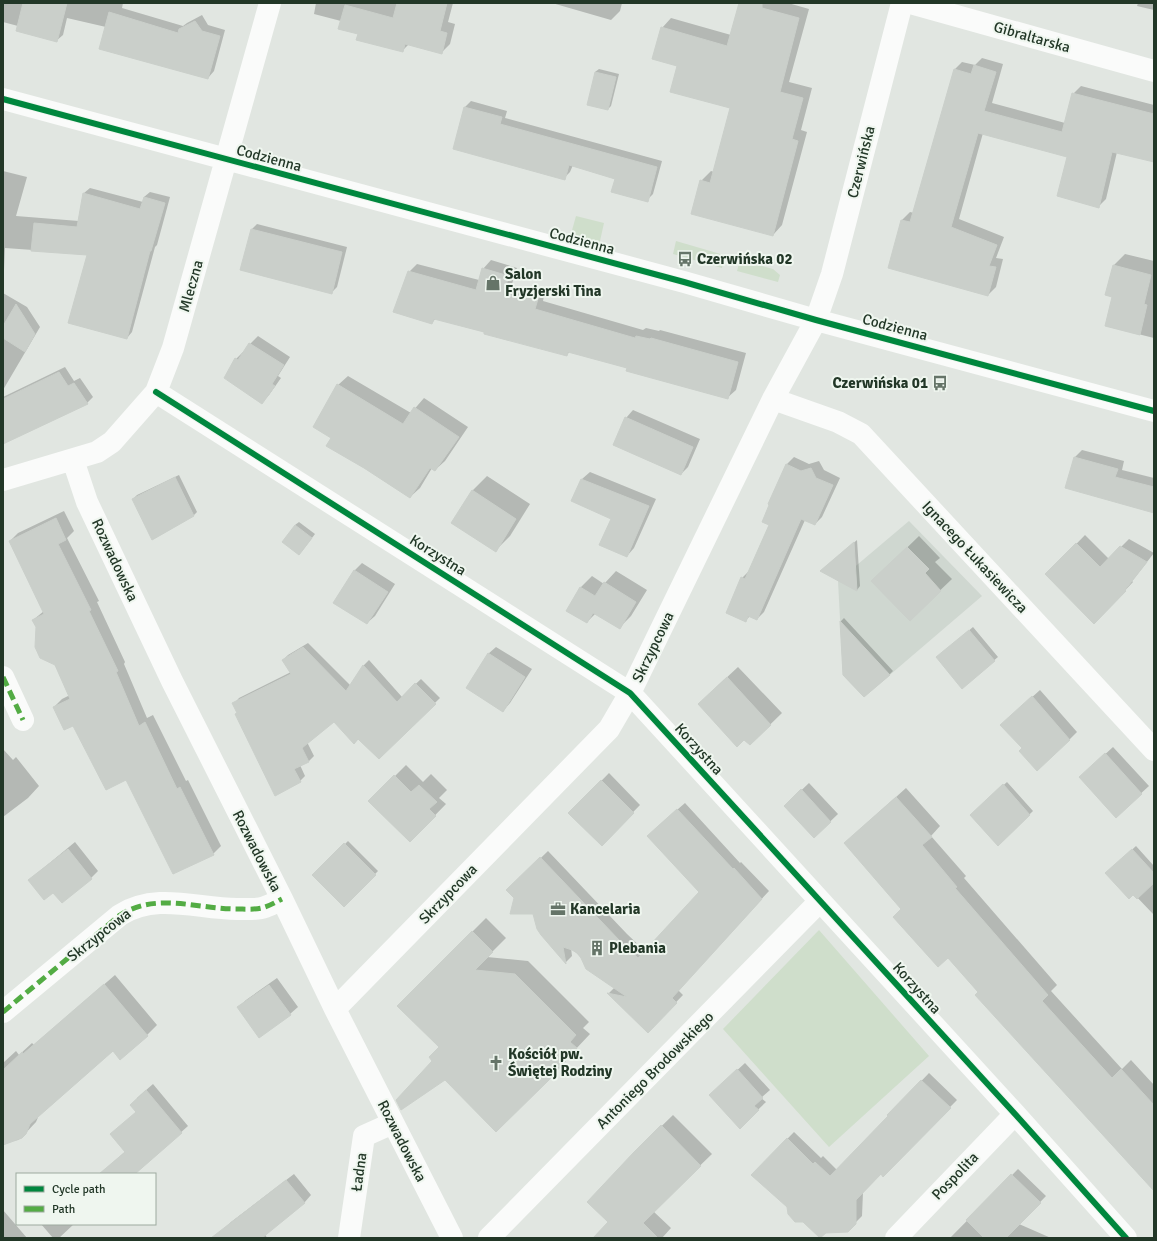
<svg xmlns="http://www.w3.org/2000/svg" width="1157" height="1241" font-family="Signika,sans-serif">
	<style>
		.built { fill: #cfd7d0 }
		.green { fill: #cfdecb }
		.shadow { fill: #0003 }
		.building { fill: #cacfca; stroke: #cacfca }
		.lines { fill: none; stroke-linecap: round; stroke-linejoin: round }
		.street { stroke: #fafbfa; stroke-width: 22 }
		.quiet { stroke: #53ac44; stroke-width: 5; stroke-dasharray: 10 5; stroke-linecap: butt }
		.cycleway-casing { stroke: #eff6ef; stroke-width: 8 }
		.cycleway { stroke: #00873e; stroke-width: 6 }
		.labels { text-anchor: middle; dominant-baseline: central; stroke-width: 4; stroke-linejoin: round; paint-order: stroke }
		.street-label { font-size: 15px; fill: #223727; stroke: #eff6ef }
		.poi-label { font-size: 15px; font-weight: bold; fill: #223727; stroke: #eff6ef; text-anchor: start }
	</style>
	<rect width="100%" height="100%" fill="#e1e6e1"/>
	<path class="built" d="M909,521L982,596L864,697L843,675L838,581Z"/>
	<path class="green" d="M576,216L604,223L600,241L598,244L573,238L571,234Z
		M676,241L724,255L722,268L673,254Z
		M740,260L773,269L780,275L778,282L737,271Z
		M819,930L929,1056L829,1147L723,1029Z"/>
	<path class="shadow" d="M3,3H123L122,8L183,26L187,23L202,15L208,25L225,30L214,71L208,78L106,27L67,18L63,35L56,41L18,26L3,22Z
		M316,3H453L448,22L455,24L450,44L441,53L409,44L402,51L359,33L341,21L314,14Z
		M552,3H622L620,11L611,20Z
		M743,3H788L809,9L789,82L812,88L801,130L807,132L782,225L773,235L701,181L711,171L714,172L731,107L678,65L662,28L671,18L731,35Z
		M1138,3H1154V10L1137,6Z
		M982,58L1003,64L992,103L1065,123L1073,94L1081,86L1154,105V161L1117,152L1106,199L1098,207L1069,156L983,133L959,219L1004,237L996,258L1003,259L996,287L988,295L889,267L902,220L910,212L914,213L955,69L962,62L975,65Z
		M599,69L619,74L611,106L608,109L595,72Z
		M471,101L507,111L505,118L662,161L653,194L647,200L616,178L573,165L570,172L564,178L465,107Z
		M3,171L27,177L16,216L79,221L84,193L90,188L143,202L144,197L150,192L170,197L157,245L155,247L132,332L127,338L89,254L5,248L3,293L27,307L40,327L3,390Z
		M257,224L347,247L337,287L331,293L241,270L252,229Z
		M1125,254L1154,261V338L1106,326L1113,296L1106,295L1114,265Z
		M491,260L517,268L511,287L545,291L543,301L643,330L646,328L659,331L660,330L746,353L736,390L727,398L628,367L570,351L567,355L436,318L432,323L409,272L417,264L479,280L483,269Z
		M258,336L290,357L278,376L281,378L269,395L262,402L236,359L244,351L245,352L250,344Z
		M65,367L74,381L80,378L93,397L87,403L3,443V397Z
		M348,376L411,413L424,398L468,427L445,461L435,470L432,468L420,488L410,497L364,467L333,437L338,385Z
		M633,410L700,439L688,467L681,474L626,418Z
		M1082,450L1124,461L1122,470L1154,478V512L1075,457Z
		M794,457L809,464L819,461L824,470L840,478L822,517L815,524L805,520L764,612L757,619L750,616L745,621L742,578L750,570L770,524L786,465Z
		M590,472L656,499L634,548L627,556L612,518L572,501L582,479Z
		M179,475L197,512L194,515L153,539L133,499L137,495Z
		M487,476L530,504L510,536L496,550L472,491Z
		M64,511L74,531L67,538L99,601L97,602L125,662L124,664L147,718L153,715L186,781L188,780L221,846L213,854L127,779L54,707L62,699L70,695L33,620L44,611L10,541L18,533Z
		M299,522L315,534L302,551L295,525Z
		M1085,535L1109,559L1129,539L1154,553L1132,581L1133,582L1103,614L1047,574Z
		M919,536L940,558L935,562L952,579L910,619L884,570Z
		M857,540L860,586L857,590L824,568Z
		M362,563L395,584L375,616L367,623L334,603L355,570Z
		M616,571L647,590L631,616L620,627L596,613L587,622L567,611L581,587L592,576L604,584Z
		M844,618L893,671L889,675H844L841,621Z
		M973,627L998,657L962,687L941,654Z
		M308,643L351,686L364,665L369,660L402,697L421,679L440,698L379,758L359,738L354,743L334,720L307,742L314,756L309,761L300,765L305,776L300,781L236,714L238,712L234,704L239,698L291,672L283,660L288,655Z
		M496,647L532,669L510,703L503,711L488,654Z
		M738,667L782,713L750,744L710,693Z
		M1040,690L1077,732L1069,740L1023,748L1009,718Z
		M1113,747L1149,786L1116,816L1088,770Z
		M3,749L13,760L16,757L39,786L28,798L3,817Z
		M406,765L423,782L431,774L447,790L439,798L446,804L410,841L370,801Z
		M609,773L640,805L602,844L570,813Z
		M1007,782L1033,811L998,845L971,815Z
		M809,783L838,814L814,837L785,806Z
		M906,788L940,826L931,836L966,876L964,878L1057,985L1051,991L1122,1069L1131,1060L1154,1085V1190L948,957L902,908L845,843Z
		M685,803L740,863L741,862L769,891L678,990L683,995L648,1031L609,993L615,987L571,948L572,956L566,962L534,913L508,890L548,851L627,934L645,951L700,892L655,829Z
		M348,841L378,871L344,906L314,875Z
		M75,842L98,871L91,878L54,891L29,880Z
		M1136,846L1154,866V915L1133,893L1107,873Z
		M486,918L506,938L487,957L528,961L589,1022L583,1028L590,1034L542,1085L433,1061L440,1047L398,1006Z
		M115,975L157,1025L147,1035L113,1050L39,1115L36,1122L21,1138L18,1140L6,1142L3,1145V1063L16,1051L19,1055L32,1043L34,1045Z
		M277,978L298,1007L290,1014L238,1008L246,1000Z
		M745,1063L770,1090L761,1098L766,1102L740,1127L718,1088Z
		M929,1073L957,1100L883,1175L881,1173L863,1192L862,1216L855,1223L788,1206L752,1175L794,1132L821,1158L823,1156L837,1170L890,1116L889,1115Z
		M153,1084L188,1126L134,1174H100L126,1151L137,1112V1098Z
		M673,1115L712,1154L653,1211L671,1228L662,1238H595L610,1222L635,1152Z
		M1018,1169L1046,1196L1019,1224L1051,1238H950Z
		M294,1174L311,1195L304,1203L265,1234L267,1238H229L224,1229L231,1222Z
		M3,1210L27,1238H3Z
		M41,1224H74L59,1238H53Z"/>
	<path class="building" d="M23,3H67L57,42L16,31Z
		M397,3H447L440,31L447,33L442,54L405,44L403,52L356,40L358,34L338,29L345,5L393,18Z
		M739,3H762V8L799,18L780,92L803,98L792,139L798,141L773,236L691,214L700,180L710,183L730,108L670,92L677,66L652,59L661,27L727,46Z
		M109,12L178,33L179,29L195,21L202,31L220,36L208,79L99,49Z
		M974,65L996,72L984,111L1062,132L1072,93L1154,114V162L1112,152L1099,208L1057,196L1067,157L978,133L951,227L997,245L989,266L996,267L988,296L888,268L901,220L910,222L954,69L971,74Z
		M595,72L616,77L608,110L587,105Z
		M464,107L502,117L500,124L657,167L648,202L611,192L615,179L569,165L565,180L453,149Z
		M83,193L140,209L144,197L165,203L151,251H150L127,339L68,323L87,255L31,251L34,223L77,227Z
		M251,229L342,252L332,294L240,270Z
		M1113,265L1151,275L1144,304L1147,305L1140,335L1105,326L1112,297L1105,295Z
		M482,268L509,276L503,295L538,299L535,309L635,338L636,336L650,339L651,338L738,362L728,399L626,371L627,368L568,352L567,356L484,334V332L434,319L432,324L393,312L408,271L476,290Z
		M16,304L35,334L25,352L3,338V326Z
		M249,343L284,365L272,384L275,386L262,404L224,378L235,358L238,360Z
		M59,372L68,386L74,383L88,404L3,444V399Z
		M337,384L403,424L414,407L459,437L435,471L430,468L410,498L364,468L326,446L331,438L313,427Z
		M625,417L693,447L681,475L613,445Z
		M1074,457L1118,469L1115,477L1154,487V513L1065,488Z
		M786,464L801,471L811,468L816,478L833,485L815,525L801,519L757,620L748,616L746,622L726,613L741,577L745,579L769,525L762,522L769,505L768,504Z
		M175,477L194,516L152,540L132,499Z
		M581,479L649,506L627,557L599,545L611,519L571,501Z
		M472,490L516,519L496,552L451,523Z
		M56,518L66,540L58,544L91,610L89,611L118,671L116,672L139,726L145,722L177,789L180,787L214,855L173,874L126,780L106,790L73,726L64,730L53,707L70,699L55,665L40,658L35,647L36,627L32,620L44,614L9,541Z
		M295,525L312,538L299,555L282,542Z
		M854,542L857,591L820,571Z
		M1076,543L1100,567L1120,546L1147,562L1125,590L1126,591L1094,624L1045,574Z
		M907,547L929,569L925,573L941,591L910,621L871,581Z
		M354,570L388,592L367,624L333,603Z
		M604,582L636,602L620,629L593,613L587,623L566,611L580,587L595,596Z
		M840,621L890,675L864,697L843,675Z
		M969,630L995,661L962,689L936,657Z
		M303,647L346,691L363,665L397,702L415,683L436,704L379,759L358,739L354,744L334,722L302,748L309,762L294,769L301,782L275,796L235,714L237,713L232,703L291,674L282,660Z
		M488,653L525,677L503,712L466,688Z
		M727,677L771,725L750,745L744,740L737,747L698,704Z
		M1032,696L1070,740L1037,771L1019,751L1022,748L1000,725Z
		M1105,753L1142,794L1116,818L1079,777Z
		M394,775L411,792L419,785L437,802L429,809L436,816L410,842L368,801Z
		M601,780L634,813L602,846L568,813Z
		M1003,784L1030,815L998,846L970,815Z
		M801,789L831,822L814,838L784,806Z
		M896,797L932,837L922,845L957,887L955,888L1048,995L1042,1001L1112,1078L1121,1069L1154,1105V1191L975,995L978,992L948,958L938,967L893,917L901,909L844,843Z
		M677,809L733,869L734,868L762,899L672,998L677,1003L648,1033L607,993L627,997L586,969L581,958L577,953L572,950L563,947L566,964L541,935L537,929L533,914H510L514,898L506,890L540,857L620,941L638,958L699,892L647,836Z
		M344,843L376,875L344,907L312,875Z
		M68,849L92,879L62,903L53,893L44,900L28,880Z
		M1132,849L1154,873V883L1137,899L1133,895L1129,899L1105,873Z
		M472,931L493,952L475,970L515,974L576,1035L570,1042L577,1048L548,1081L496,1132L445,1080L401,1110L396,1100L432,1061L429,1057L439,1047L397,1006Z
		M104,984L148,1036L120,1060L113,1051L30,1124L26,1134L22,1138L3,1145V1070L22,1052L23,1054Z
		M269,985L291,1015L259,1038L237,1007Z
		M737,1069L763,1098L754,1106L759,1110L740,1129L709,1095Z
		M921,1080L951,1108L883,1177L881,1174L856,1200V1224L848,1232L826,1233L820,1238L803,1222H795L788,1214L787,1207L751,1175L787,1138L813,1164L815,1162L830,1176L888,1116L887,1115Z
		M146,1090L182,1133L135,1174H99L125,1152L110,1134L136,1112L130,1105Z
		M661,1125L701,1166L643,1223L658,1238H593L608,1222L587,1202L634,1152Z
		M1011,1174L1041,1203L1006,1238H984L966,1220Z
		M286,1180L305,1203L262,1238H211Z"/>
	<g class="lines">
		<path class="street" d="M910,3L1154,71
			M3,99L684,282L816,320L1154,411
			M156,392L630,693L1015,1114L1126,1238
			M773,399L838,422L861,434L1154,750
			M73,460L87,502L172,681L282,899L335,1009L452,1238
			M3,480L97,452L112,442L156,392L173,348L270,3
			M3,677L23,720
			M335,1009L609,729L630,693L773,399L816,320L832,274L902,3
			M3,1012L120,915C157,892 197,909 237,909C246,909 257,910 265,907C271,905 276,902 282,899
			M349,1238L364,1136L393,1123
			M489,1238L820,901
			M896,1238L1015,1114"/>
		<path class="quiet" d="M3,677L23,720
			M3,1012L120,915C157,892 197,909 237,909C246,909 257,910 265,907C271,905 276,902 282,899"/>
		<g class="cycleway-casing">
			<path id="cycleway" d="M3,99L684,282L816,320L1154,411
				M156,392L630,693L1015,1114L1126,1238"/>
		</g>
		<use href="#cycleway" class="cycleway"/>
	</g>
	<defs>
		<g id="bus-bare" transform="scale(1.2)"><path d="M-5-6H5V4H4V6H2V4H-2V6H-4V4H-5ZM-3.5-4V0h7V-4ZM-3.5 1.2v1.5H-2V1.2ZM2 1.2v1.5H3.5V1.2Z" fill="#657468" stroke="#eff6ef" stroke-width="2.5" paint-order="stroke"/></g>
		<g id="shop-bare" transform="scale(1.2)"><path d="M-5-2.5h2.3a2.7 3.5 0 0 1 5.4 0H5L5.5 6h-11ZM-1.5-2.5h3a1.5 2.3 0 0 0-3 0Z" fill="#657468" stroke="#eff6ef" stroke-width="2.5" paint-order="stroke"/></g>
		<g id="office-bare" transform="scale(1.2)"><path d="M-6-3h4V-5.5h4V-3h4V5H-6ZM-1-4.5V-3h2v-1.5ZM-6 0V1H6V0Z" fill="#657468" stroke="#eff6ef" stroke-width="2.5" paint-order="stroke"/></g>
		<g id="building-bare" transform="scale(1.2)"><path d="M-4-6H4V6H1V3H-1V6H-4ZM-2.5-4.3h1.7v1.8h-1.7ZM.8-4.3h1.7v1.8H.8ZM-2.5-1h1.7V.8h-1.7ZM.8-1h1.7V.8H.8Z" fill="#657468" stroke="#eff6ef" stroke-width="2.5" paint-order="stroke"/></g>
		<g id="church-bare" transform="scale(1.2)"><path d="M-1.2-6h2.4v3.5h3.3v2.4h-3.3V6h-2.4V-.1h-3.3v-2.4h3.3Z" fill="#657468" stroke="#eff6ef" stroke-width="2.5" paint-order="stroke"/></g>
	</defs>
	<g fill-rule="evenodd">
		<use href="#bus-bare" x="685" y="259"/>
		<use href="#shop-bare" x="493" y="283"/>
		<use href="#bus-bare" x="940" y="383"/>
		<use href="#office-bare" x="558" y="909"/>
		<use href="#building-bare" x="597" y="948"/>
		<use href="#church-bare" x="496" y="1063"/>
	</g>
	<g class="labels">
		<g class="street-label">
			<text transform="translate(1032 37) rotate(16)">Gibraltarska</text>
			<text transform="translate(269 158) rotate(15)">Codzienna</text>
			<text transform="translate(861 162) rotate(-76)">Czerwińska</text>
			<text transform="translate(582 241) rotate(15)">Codzienna</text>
			<text transform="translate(191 286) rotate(-74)">Mleczna</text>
			<text transform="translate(895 327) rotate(15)">Codzienna</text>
			<text transform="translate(438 555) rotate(32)">Korzystna</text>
			<text transform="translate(975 557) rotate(47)">Ignacego Łukasiewicza</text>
			<text transform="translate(115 560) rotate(65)">Rozwadowska</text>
			<text transform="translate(653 647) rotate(-64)">Skrzypcowa</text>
			<text transform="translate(699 749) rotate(48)">Korzystna</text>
			<text transform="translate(257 851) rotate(63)">Rozwadowska</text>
			<text transform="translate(448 894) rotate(-46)">Skrzypcowa</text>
			<text transform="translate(99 935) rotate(-38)">Skrzypcowa</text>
			<text transform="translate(917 988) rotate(48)">Korzystna</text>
			<text transform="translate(655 1070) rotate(-45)">Antoniego Brodowskiego</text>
			<text transform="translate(402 1141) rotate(63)">Rozwadowska</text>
			<text transform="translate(359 1172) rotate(-82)">Ładna</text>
			<text transform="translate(955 1176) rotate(-46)">Pospolita</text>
		</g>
		<g class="poi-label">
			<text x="697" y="259">Czerwińska 02</text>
			<text x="505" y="274">Salon<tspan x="505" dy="17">Fryzjerski Tina</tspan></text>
			<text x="928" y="383" text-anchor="end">Czerwińska 01</text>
			<text x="570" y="909">Kancelaria</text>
			<text x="609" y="948">Plebania</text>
			<text x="508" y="1054">Kościół pw.<tspan x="508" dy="17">Świętej Rodziny</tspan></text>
		</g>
	</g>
	<rect width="1157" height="1241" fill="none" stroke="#223727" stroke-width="8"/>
	<rect x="16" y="1173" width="140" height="52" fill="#eff6ef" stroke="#9daa9f"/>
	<rect x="24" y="1186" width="20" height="6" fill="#00873e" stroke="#9daa9f"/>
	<text x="52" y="1193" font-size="12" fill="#223727">Cycle path</text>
	<rect x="24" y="1206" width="20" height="6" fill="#53ac44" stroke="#9daa9f"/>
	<text x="52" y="1213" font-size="12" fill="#223727">Path</text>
</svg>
